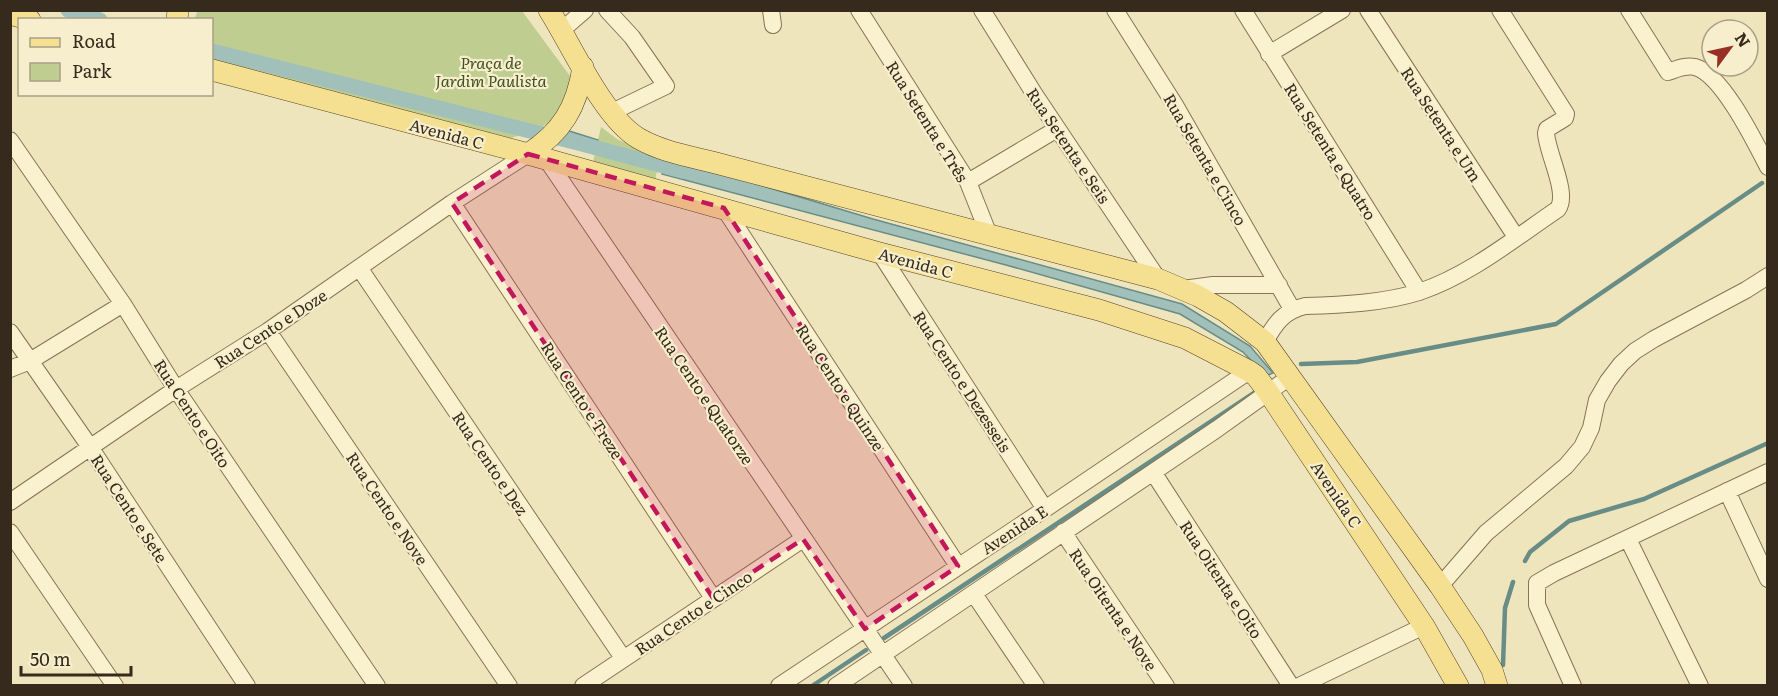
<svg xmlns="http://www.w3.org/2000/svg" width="1778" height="696" font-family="Literata,serif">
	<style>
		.green { fill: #bfcd90 }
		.water { fill: #a0c0b9; stroke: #688d87; stroke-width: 1.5 }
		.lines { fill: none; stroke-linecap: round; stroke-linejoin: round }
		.stream { stroke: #688d87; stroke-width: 4.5 }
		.canal { stroke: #a0c0b9; stroke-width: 15 }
		.minor-casing { stroke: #867455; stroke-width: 18 }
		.major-casing { stroke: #54422a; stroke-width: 22 }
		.minor { stroke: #faf1cf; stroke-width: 16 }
		.major { stroke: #f5e091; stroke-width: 21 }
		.marked { fill: #c2185b; fill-opacity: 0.2; stroke: #c2185b; stroke-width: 4.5; stroke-dasharray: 12 8; stroke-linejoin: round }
		.labels { text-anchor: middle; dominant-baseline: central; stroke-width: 4.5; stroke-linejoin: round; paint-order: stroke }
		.park-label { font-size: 16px; font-style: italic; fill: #415221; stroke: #f6eecc }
		.street-label { font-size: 16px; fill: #352a1b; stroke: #f6eecc }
	</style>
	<rect width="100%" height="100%" fill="#efe5bc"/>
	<path class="green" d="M198,10L522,11L570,76V94L558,114L540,129L511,138L371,104L212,61V20H194Z
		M601,127L617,139L660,159L655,180L593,162Z"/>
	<path class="water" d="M563,129L598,140L595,154L559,143Z
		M667,157L873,219L1182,304L1250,346L1273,373L1266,376L1243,352L1180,314L1006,265L662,174Z"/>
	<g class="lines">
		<path class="stream" d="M1301,364L1357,362L1556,324L1762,183
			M1525,561L1530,552L1569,521L1644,499L1768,443
			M884,638L1257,391
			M1503,665L1505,608L1513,582
			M812,686L866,650"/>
		<path class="canal" d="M68,10L100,20
			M212,51L578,143L682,171"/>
		<g class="minor-casing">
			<path id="minor" d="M607,10L632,37L666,86L610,113
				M771,10L773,25
				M859,10L968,182L989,235
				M982,10L1035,95L1158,279
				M1115,10L1175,105L1292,309
				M1243,10L1419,292
				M1368,10L1516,237
				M1629,10L1668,72C1677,69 1685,65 1695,67C1722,74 1755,142 1768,167
				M562,30L585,10
				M1269,54L1342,10
				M10,140L123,304L176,389L377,686
				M547,160L904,686
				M968,182L1057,129
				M452,203L713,598
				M724,208L958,566
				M880,253L1045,509
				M360,269L623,658
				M1183,289L1213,285H1279
				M268,331L509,686
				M10,332L90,447L247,686
				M1265,342C1275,323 1284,311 1305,306C1342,305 1384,303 1419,292C1470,275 1515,238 1558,209C1569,193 1547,153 1546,133L1547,129L1565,118L1566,114L1500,10
				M10,369L30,361L123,304
				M1153,472L1291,686
				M1727,491L1768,579
				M10,502L176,389L268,331L452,203L528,154
				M10,532L115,686
				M1063,532L1166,686
				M1628,539L1700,686
				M1440,586L1486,533L1566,466L1582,447L1591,428L1597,400L1608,381L1621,364L1635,351L1654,339L1746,290L1768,276
				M974,594L1036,686
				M583,686L803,539
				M779,686L1045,509L1249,371
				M836,686L1217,429L1291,376
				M1299,686L1424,626
				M1573,686L1537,605V583L1554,573L1768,472"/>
		</g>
		<g class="major-casing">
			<path id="major" d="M549,10C572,46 603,117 638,138C660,151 688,156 712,162L1158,279L1198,296L1226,312L1265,342L1440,586L1473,636L1492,670L1497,686
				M10,14L30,20
				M177,20L178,10
				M212,70L528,154L880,253L1099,310L1185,338L1249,371L1256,376L1268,392L1424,626L1458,686
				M528,154C562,132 577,107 583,67"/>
		</g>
		<use href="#minor" class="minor"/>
		<use href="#major" class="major"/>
	</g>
	<path class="marked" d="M528,154L724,208L958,566L865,629L803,539L713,598L452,203Z"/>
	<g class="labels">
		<g class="park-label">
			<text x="491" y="62">Praça de<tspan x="491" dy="18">Jardim Paulista</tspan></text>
		</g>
		<g class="street-label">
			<text transform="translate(928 121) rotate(58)">Rua Setenta e Três</text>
			<text transform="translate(1442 124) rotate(57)">Rua Setenta e Um</text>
			<text transform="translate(447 133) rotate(15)">Avenida C</text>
			<text transform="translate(1069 145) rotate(56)">Rua Setenta e Seis</text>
			<text transform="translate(1331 151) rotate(58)">Rua Setenta e Quatro</text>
			<text transform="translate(1206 159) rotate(60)">Rua Setenta e Cinco</text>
			<text transform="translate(916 262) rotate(15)">Avenida C</text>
			<text transform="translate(270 328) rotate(-33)">Rua Cento e Doze</text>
			<text transform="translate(963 381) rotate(57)">Rua Cento e Dezesseis</text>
			<text transform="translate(841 387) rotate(57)">Rua Cento e Quinze</text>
			<text transform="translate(705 395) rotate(56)">Rua Cento e Quatorze</text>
			<text transform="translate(583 400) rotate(57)">Rua Cento e Treze</text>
			<text transform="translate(193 413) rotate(57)">Rua Cento e Oito</text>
			<text transform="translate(491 463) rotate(56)">Rua Cento e Dez</text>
			<text transform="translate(1337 494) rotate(56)">Avenida C</text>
			<text transform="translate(130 508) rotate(57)">Rua Cento e Sete</text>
			<text transform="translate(388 508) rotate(56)">Rua Cento e Nove</text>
			<text transform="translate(1014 529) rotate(-33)">Avenida E</text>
			<text transform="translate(1222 579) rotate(57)">Rua Oitenta e Oito</text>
			<text transform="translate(1114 609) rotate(56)">Rua Oitenta e Nove</text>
			<text transform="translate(693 612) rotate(-34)">Rua Cento e Cinco</text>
		</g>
	</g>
	<rect width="1778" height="696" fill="none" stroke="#352a1b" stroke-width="24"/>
	<rect x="18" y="18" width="195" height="78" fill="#f6eecc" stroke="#a9a085" stroke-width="1.5"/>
	<rect x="30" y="38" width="30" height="9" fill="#f5e091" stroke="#a9a085" stroke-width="1.5"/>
	<text x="72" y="48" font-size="18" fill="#352a1b">Road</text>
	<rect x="30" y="63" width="30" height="18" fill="#bfcd90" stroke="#a9a085" stroke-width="1.5"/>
	<text x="72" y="78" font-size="18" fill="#352a1b">Park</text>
	<g transform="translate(1730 48) rotate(57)"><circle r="28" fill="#f6eecc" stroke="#a9a085" stroke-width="1.5"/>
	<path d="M0-4.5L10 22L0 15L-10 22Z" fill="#972f24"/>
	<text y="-9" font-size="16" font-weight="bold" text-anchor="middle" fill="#352a1b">N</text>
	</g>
	<path d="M21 666v9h110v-9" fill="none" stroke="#352a1b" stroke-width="3"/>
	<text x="30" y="666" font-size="18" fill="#352a1b" stroke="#f6eecc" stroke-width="4.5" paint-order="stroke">50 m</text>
</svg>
